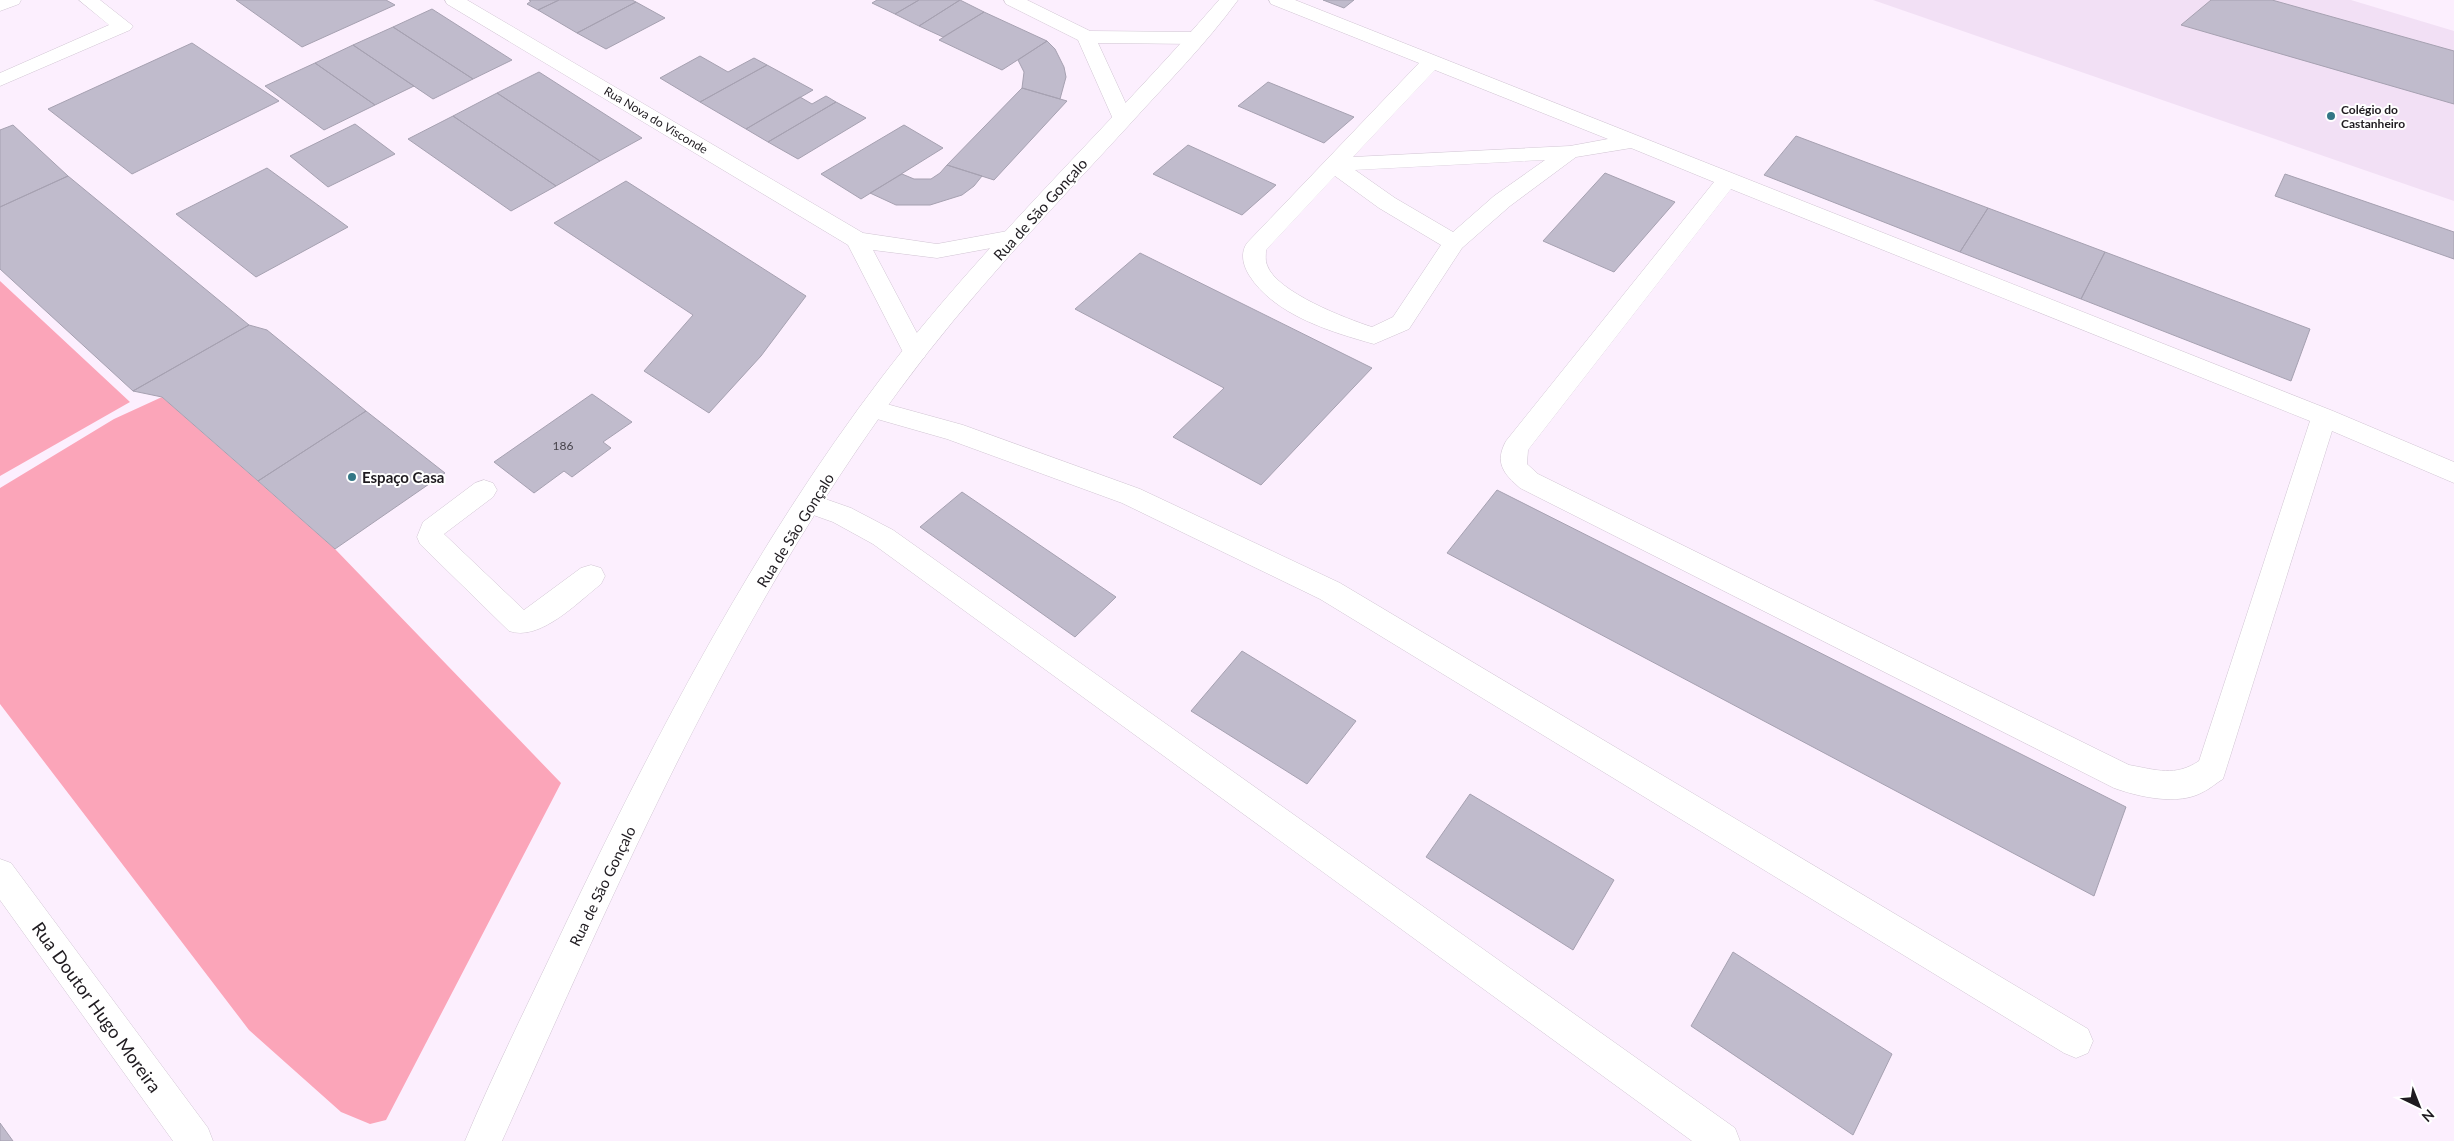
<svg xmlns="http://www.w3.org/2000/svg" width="2454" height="1141" font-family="Lato,sans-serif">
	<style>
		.built { fill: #f2e0f5 }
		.green { fill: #fba5b9 }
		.building { fill: #c0bbcc; stroke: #a6a1b1 }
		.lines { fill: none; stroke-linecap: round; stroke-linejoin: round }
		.lane-casing { stroke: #d1c5d3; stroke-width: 1 }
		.street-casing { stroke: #d1c5d3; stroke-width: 1 }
		.secondary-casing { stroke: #d1c5d3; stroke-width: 1 }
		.lane { fill: #fff; fill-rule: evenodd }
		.street { fill: #fff; fill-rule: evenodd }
		.secondary { fill: #fff; fill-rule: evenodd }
		.poi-dot { fill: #337786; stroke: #fff; stroke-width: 2 }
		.labels { text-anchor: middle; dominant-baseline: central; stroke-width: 4; stroke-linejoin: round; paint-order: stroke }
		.far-poi-label { font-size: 12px; font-weight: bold; fill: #1f1b20; stroke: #fff; text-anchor: start }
		.far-street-label { font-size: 12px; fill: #1f1b20; stroke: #fff }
		.number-label { font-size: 12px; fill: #47434b }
		.street-label { font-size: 15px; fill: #1f1b20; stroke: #fff }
		.poi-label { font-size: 15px; font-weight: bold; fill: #1f1b20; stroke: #fff; text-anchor: start }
		.near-street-label { font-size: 18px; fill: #1f1b20; stroke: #fff }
	</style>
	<rect width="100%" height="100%" fill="#fceffe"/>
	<path class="built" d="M1873,0H2351L2454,31V201Z"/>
	<path class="green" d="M0,281L130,402L0,476Z
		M162,397L335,549L561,783L386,1120L370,1124L341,1112L249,1030L0,704V488L114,419Z"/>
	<path class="building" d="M236,0H386L395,5L302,47Z
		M529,0H559L538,10L527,4L531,1Z
		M559,0H632L636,2L577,33L538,10Z
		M877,0H919L895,14L872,3Z
		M919,0H960L919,26L895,14Z
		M960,0L984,12L943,37L919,26Z
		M1323,0H1354L1344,8Z
		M2211,0H2272L2454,51V104L2181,25Z
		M636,2L665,18L606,49L577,33Z
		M432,9L512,60L473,79L393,27Z
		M984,12L1047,41L1002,70L939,40Z
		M393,27L473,79L433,99L353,45Z
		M1047,41L1055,49L1064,67L1066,77L1060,99L1022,88L1024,72L1018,60Z
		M192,43L279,101L132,174L48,109Z
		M353,45L414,86L375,105L315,63Z
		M700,56L728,72L754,58L767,65L700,102L660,78Z
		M315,63L375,105L324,130L265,86Z
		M767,65L813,90L746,129L700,102Z
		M539,72L642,138L600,161L497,93Z
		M1268,82L1354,117L1324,143L1238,106Z
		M1022,88L1067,101L994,180L947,165Z
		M497,93L600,161L556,186L453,116Z
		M826,96L836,102L768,142L746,129L800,97L812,104Z
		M836,102L866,118L798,159L768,142Z
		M453,116L556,186L511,211L408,139Z
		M355,124L395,154L328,187L290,156Z
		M13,125L68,176L0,207V130Z
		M904,125L943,148L861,199L821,174Z
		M1796,136L1988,208L1960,252L1764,175Z
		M1188,145L1276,185L1242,215L1153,174Z
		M947,165L982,176L974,186L962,195L930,205H896L870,193L902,174L914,179H931L940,173Z
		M267,168L348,227L256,277L176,214Z
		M1605,173L1675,202L1614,272L1543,241Z
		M2285,174L2454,232V259L2275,196Z
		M68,176L249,325L133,391L0,269V207Z
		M626,181L806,296L761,356L709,413L644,371L693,315L554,223Z
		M1988,208L2105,252L2081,299L1960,252Z
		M2105,252L2310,329L2291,381L2081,299Z
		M1140,253L1372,368L1261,485L1173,437L1224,388L1075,309Z
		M249,325L267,330L366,411L258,481L162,397L133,391Z
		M592,394L632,422L603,442L611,448L572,477L564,471L534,493L494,462Z
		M366,411L445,473L335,549L258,481Z
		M1497,490L2126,807L2094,896L1447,553Z
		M962,492L1116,597L1075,637L920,527Z
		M1242,651L1356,721L1307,784L1191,711Z
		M1470,794L1614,880L1573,950L1426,857Z
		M1733,952L1892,1054L1853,1135L1691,1026Z
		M0,1123L13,1141H0Z"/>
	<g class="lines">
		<g class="lane-casing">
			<path id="lane" d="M0,0H21L19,4L0,11Z
				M79,0H100L133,26L130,30L0,86V73L109,25Z
				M1269,0H1295L2333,411L2454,462V483L2332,431L2223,779C2216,783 2210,789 2203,792C2179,806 2139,797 2114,788L1520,488C1504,474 1494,463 1506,441L1714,182L1631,148L1576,157L1510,206L1462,248L1409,329L1374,344C1331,332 1274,315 1249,275C1243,265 1240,253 1247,243L1419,63L1271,4ZM1435,70L1608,139L1570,146L1353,157ZM1545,160L1494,196L1453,232L1395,198L1355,170ZM1335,176L1379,208L1441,245L1393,317L1372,327C1347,319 1276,292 1267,265C1265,260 1266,255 1266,250ZM1731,189L2310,421L2199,761C2175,777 2157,770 2129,765L1538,474L1527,464L1528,450Z
				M484,480L493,483L497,490L493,497L444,534L524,610L581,568L591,565L601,568L605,576L601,584C578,602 540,642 509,631L420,544L417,537L423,522L475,483Z
				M811,494L851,508L893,530L1735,1128L1740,1141H1692L873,544L833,522L802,511L798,504L802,497Z"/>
		</g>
		<g class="street-casing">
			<path id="street" d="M445,0H467L863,233L937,244L1013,230L1021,232L1024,237L1021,242L1013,244L937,258L873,250L927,352L924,358L915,360L906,358L848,245L447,4Z
				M1004,0H1027L1090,31L1197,32L1204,34L1207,38L1204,42L1197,44L1098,43L1133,119L1130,123L1123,125L1116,123L1113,119L1078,40L1006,4Z
				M872,400L963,425L1140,489L1340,583L2088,1029L2093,1041L2088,1053L2076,1058L2064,1053L1320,599L1122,503L947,439L863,415L859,409L863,403Z
				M0,859L11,863L208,1128L213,1141H173L0,900Z"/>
		</g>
		<g class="secondary-casing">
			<path id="secondary" d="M1219,0H1238C1206,44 1166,84 1130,124C1051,210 969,295 900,389C731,618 618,883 502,1141H465C496,1067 533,994 567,921C657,733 755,544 882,377C984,243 1109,127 1219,0Z"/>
		</g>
		<use href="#lane" class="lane"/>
		<use href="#street" class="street"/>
		<use href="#secondary" class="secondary"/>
	</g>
	<g class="poi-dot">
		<circle cx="2331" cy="116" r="5"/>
		<circle cx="352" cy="477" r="5"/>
	</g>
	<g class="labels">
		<g class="far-poi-label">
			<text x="2341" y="109">Colégio do<tspan x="2341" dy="14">Castanheiro</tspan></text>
		</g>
		<g class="far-street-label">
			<text transform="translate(656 120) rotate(31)">Rua Nova do Visconde</text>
		</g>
		<g class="number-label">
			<text x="563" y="445">186</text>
		</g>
		<g class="street-label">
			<text transform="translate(1040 209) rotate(-48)">Rua de São Gonçalo</text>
			<text transform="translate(795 530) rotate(-58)">Rua de São Gonçalo</text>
			<text transform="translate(602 886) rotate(-64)">Rua de São Gonçalo</text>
		</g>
		<g class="poi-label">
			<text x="362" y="477">Espaço Casa</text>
		</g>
		<g class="near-street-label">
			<text transform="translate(97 1007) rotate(54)">Rua Doutor Hugo Moreira</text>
		</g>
	</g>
	<g transform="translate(2419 1106) rotate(137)" stroke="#ffffff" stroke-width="4" paint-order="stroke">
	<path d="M0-4L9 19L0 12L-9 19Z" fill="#1f1b20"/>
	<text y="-8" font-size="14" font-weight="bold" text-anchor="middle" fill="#1f1b20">N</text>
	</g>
</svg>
